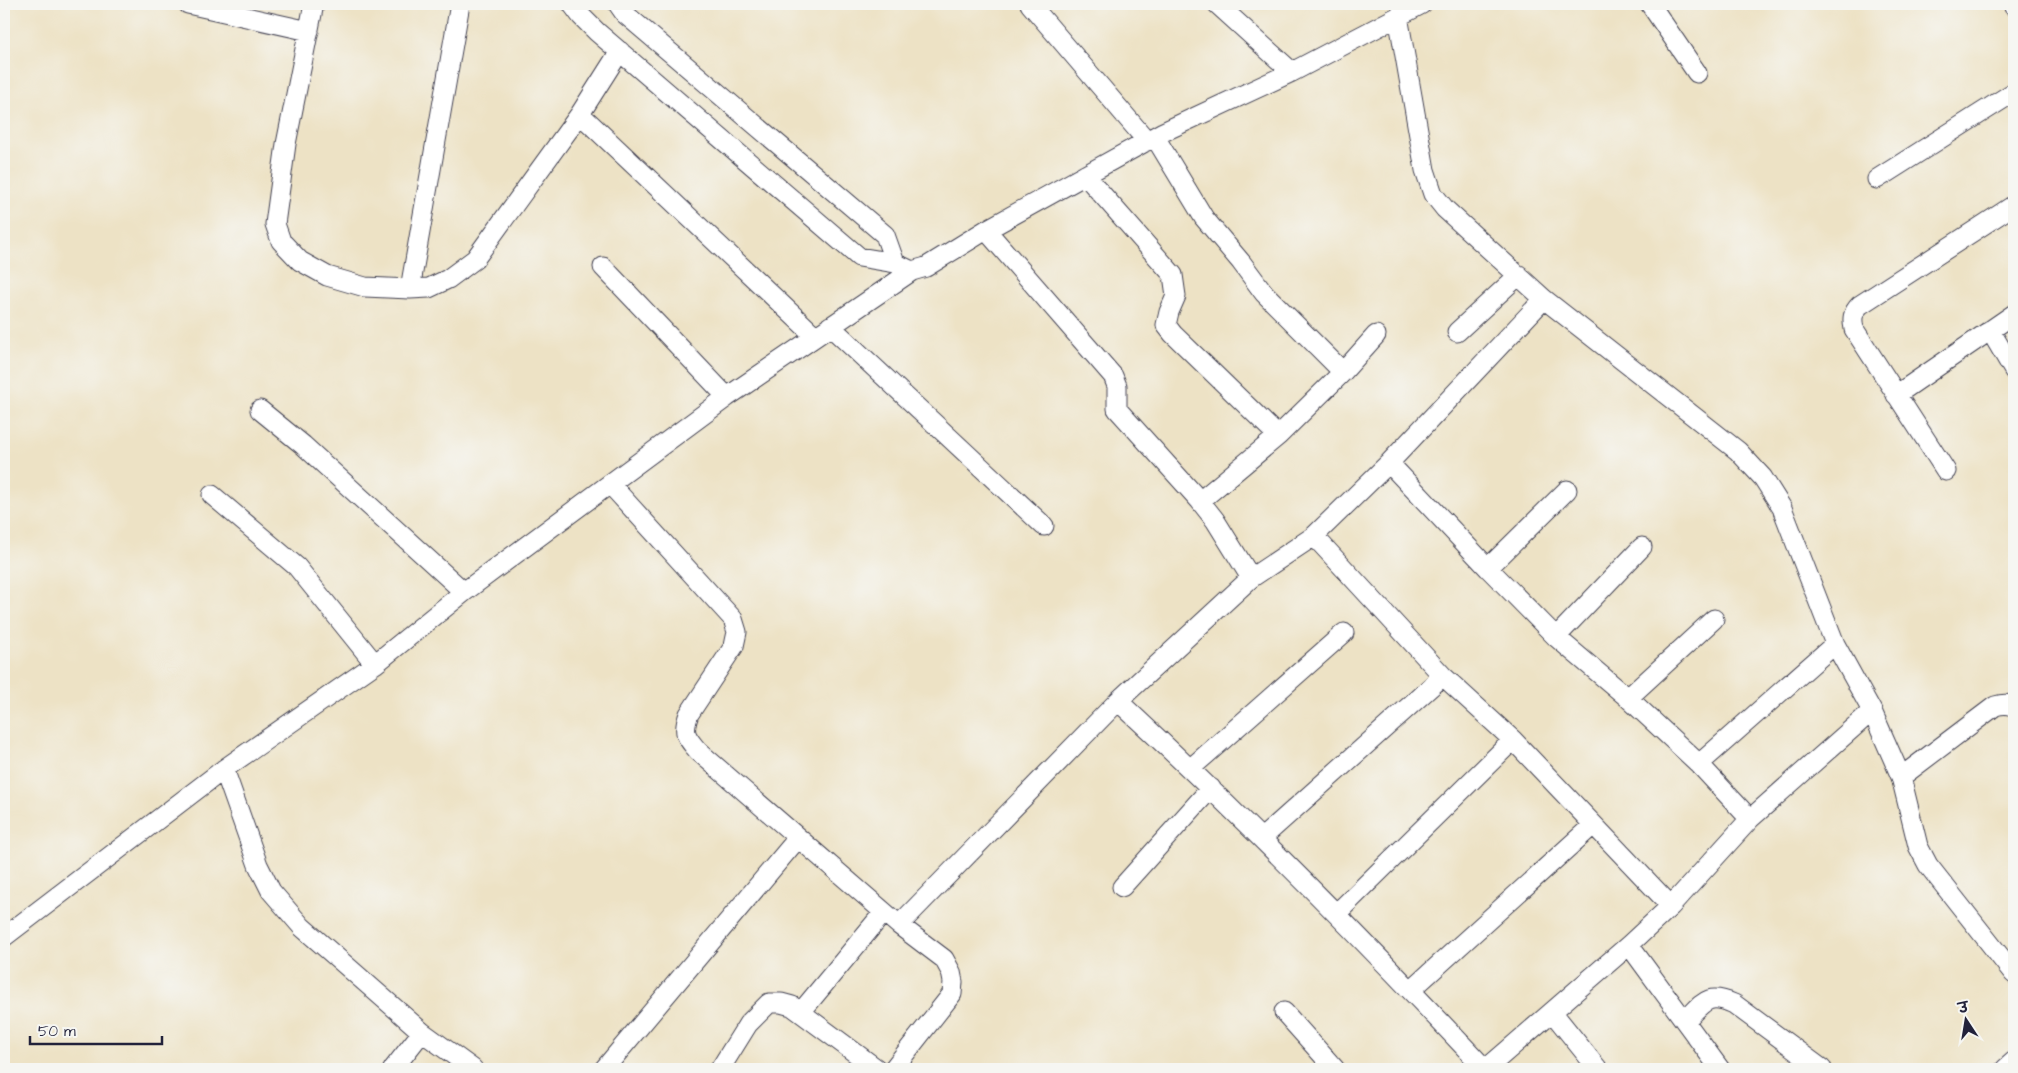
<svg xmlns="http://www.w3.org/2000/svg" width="2018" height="1073" font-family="'Architects Daughter','Playpen Sans Deva',sans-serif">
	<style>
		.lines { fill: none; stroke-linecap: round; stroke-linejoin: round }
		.minor-casing { stroke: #403f50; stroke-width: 21 }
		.minor { stroke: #fff; stroke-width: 19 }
	</style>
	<rect width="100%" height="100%" fill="#f6f6f2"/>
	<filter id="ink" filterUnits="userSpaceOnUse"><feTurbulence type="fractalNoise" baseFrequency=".02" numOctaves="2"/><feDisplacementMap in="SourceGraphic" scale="10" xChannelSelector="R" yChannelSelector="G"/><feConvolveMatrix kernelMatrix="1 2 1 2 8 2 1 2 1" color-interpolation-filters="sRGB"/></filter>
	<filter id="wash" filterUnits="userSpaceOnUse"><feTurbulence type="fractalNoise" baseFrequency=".0096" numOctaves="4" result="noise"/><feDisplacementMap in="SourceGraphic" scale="20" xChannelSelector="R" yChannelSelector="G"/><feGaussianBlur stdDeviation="1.12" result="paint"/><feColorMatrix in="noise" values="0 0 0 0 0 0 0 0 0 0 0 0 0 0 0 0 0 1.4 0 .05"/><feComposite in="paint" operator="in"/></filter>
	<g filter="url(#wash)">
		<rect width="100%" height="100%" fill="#ede2c5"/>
	</g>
	<g filter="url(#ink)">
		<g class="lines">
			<g class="minor-casing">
				<path id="minor" d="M188,4L309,31
					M314,4L286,144L275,224L281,241L300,261L327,276L365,287L410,289L429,288L448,279L475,259L580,114L620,51
					M572,4L581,16L597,32L859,257L895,263L912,271L926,267L986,230L1163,132L1292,72L1422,4
					M618,4L625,14L885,235L895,263
					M1030,4L1147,141
					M1217,4L1292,72
					M1650,4L1697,73
					M2013,4L2014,6
					M1398,16L1425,170L1433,194L1445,209L1544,299L1738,451L1763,478L1782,508L1835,644L1872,711L1901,777L1918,846L1928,865L2014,974
					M580,114L815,336
					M1155,137L1204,218L1241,262L1264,293L1343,372
					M1085,175L1173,275L1176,296L1169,312L1166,325L1173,334L1278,436
					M1877,179L2014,92
					M986,230L1113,376L1117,386V409L1200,501
					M603,267L727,397
					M410,289L460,4
					M830,326L1044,526
					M1990,330L2014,371
					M1457,332L1519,275
					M1896,395L2014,314
					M260,410L303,445L464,592
					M1389,463L1488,568L1556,637L1628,698L1699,764L1750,819
					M1946,471L1854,329C1852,319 1852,313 1860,305L2014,205
					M610,484L733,619L737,632L734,646L689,714C682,733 686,737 698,751L899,925L944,959L951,972L953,982L952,994L893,1069
					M212,495L297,567L375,664
					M1314,536L1443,676L1513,740L1671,906
					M1488,568L1567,490
					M1251,578L1215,520L1200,501L1278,436L1343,372L1376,335
					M1556,637L1642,547
					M1628,698L1714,619
					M1118,701C1245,819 1366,942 1485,1069
					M1699,764L1835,644
					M1191,768L1344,633
					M224,769L258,865L271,891L302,927L422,1032L473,1069
					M1901,777L1995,706C2002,704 2008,703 2014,707
					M1262,838L1443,676
					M1122,887L1211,788
					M1337,913L1513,740
					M899,925L1118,701L1251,578L1314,536L1389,463L1544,299
					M4,937L224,769L375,664L464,592L727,397L912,271
					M1629,945L1720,1069
					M1411,990L1593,825
					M801,1012L884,912
					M1284,1012L1335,1069
					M1553,1013L1598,1069
					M1685,1021C1704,1002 1707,992 1734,1004L1822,1069
					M393,1069L422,1032
					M604,1069L798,838
					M720,1069L748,1024L769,1003H781L792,1006L877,1069
					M1486,1069L1629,945L1671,906L1750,819L1872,711
					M2005,1069L2014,1061"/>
			</g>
			<use href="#minor" class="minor"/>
		</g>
	</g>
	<rect width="2018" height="1073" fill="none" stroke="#f6f6f2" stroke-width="20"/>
	<g transform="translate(1966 1020) rotate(348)" stroke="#f6f6f2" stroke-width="4" paint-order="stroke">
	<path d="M0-4L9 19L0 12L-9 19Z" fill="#22223b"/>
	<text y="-8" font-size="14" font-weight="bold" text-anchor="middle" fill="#22223b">उ</text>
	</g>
	<path d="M30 1036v8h132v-8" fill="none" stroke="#22223b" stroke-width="2.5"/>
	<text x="38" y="1036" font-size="15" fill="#22223b" stroke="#f6f6f2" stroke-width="4" paint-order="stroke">50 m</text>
</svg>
